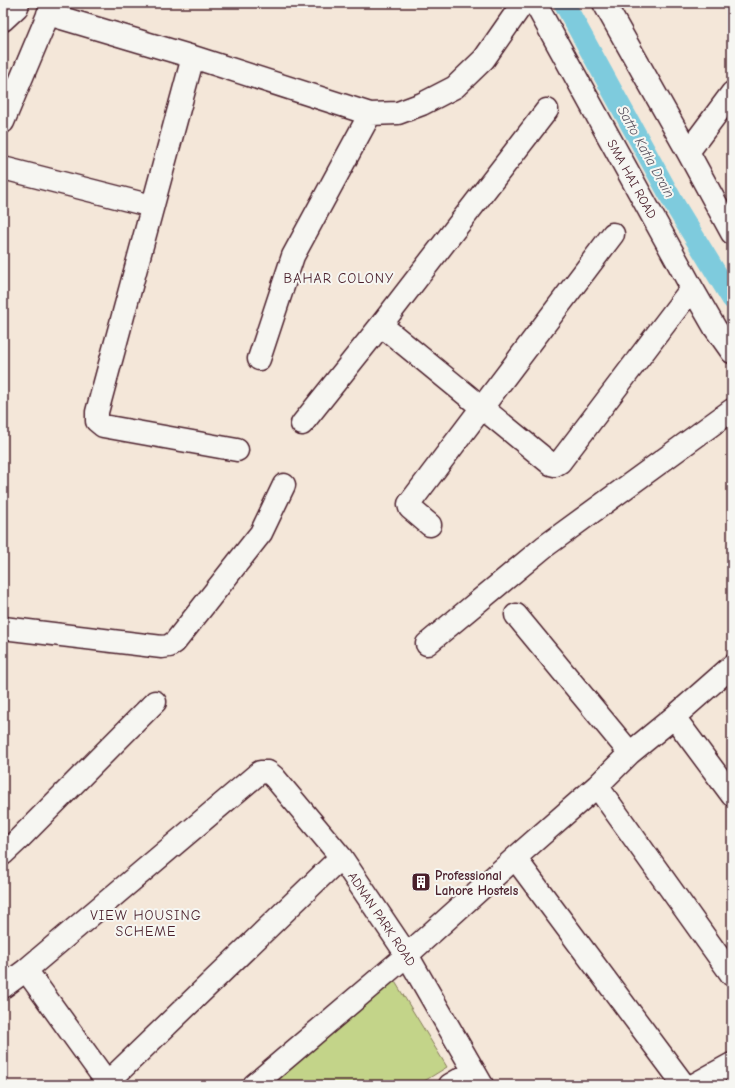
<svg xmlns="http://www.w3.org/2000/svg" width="735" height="1088" font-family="'Comic Neue',sans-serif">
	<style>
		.green { fill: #c3d489; stroke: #867a5a }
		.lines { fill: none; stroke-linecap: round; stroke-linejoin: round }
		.canal { stroke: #7ecbdd; stroke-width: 21 }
		.minor-casing { stroke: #4a1f2b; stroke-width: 25 }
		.minor { stroke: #f6f6f2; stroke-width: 22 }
		.labels { text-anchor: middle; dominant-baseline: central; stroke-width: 4; stroke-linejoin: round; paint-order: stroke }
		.street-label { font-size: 13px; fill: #4a1f2b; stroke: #f6f6f2 }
		.poi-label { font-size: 13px; font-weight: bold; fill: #4a1f2b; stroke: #f6f6f2; text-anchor: start }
		.water-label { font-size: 14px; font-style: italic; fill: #5a5360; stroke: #f6f6f2 }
		.neighbourhood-label { font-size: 14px; letter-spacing: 1px; fill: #4a1f2b; stroke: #f6f6f2 }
	</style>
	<rect width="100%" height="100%" fill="#f4e7d9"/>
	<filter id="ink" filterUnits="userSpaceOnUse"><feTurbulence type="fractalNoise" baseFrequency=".025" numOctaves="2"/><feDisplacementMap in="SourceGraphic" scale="8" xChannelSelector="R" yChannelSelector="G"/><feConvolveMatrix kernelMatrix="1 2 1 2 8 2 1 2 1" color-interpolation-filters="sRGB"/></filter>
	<g filter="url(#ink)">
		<path class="green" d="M394,980L447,1067L418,1085H268Z"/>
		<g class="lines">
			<path class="canal" d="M564,3L676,207L732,299"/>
			<g class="minor-casing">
				<path id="minor" d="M535,3L692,288L715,328L732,352
					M604,3L688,152L732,233
					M48,14L193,57L370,114
					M3,20L17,7L18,3
					M193,57L97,412V421L103,426L237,450
					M3,122L53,3
					M688,152L732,93
					M3,168L152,206
					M381,325L551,464L555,465L560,462L692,288
					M259,359L293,256L370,114L398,113L422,104L455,87L484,59L523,3
					M302,424L381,325L547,110
					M430,525L410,508L409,504L613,234
					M516,615L630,753
					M3,628L162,647L169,646L175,642L261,533L284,485
					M427,644L544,547L732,410
					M674,717L732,795
					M597,786L732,975
					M3,854L19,839L155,702
					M515,858L684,1085
					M26,970L109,1085
					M3,987L26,970L260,772H268L274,777L341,857L407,955L482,1085
					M108,1082L341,857
					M254,1085L407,955L515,858L597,786L630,753L674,717L732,666
					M450,1085L474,1071
					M694,1085L732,1064"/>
			</g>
			<use href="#minor" class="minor"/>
		</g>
	</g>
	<defs>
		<g id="building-square" transform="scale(1)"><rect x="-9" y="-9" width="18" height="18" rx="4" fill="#4a1f2b" stroke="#f6f6f2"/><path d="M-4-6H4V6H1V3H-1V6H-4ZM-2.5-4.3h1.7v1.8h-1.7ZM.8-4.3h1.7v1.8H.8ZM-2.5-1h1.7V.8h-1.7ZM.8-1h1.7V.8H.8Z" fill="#fff"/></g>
	</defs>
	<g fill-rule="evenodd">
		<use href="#building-square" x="421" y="882"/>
	</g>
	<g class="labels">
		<g class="street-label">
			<text transform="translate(632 179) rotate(61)">SMA HAI ROAD</text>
			<text transform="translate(382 919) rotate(56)">ADNAN PARK ROAD</text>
		</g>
		<g class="poi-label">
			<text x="435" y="875">Professional<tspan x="435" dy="15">Lahore Hostels</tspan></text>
		</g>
		<g class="water-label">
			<text transform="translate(646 152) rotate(61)">Satto Katla Drain</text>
		</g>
		<g class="neighbourhood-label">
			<text x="339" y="278">BAHAR COLONY</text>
			<text x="146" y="915">VIEW HOUSING<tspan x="146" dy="16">SCHEME</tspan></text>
		</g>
	</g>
	<rect width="735" height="1088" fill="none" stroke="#f6f6f2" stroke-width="16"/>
	<rect x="8" y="8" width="719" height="1072" fill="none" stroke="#4a1f2b" stroke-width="1.5" filter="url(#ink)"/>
</svg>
